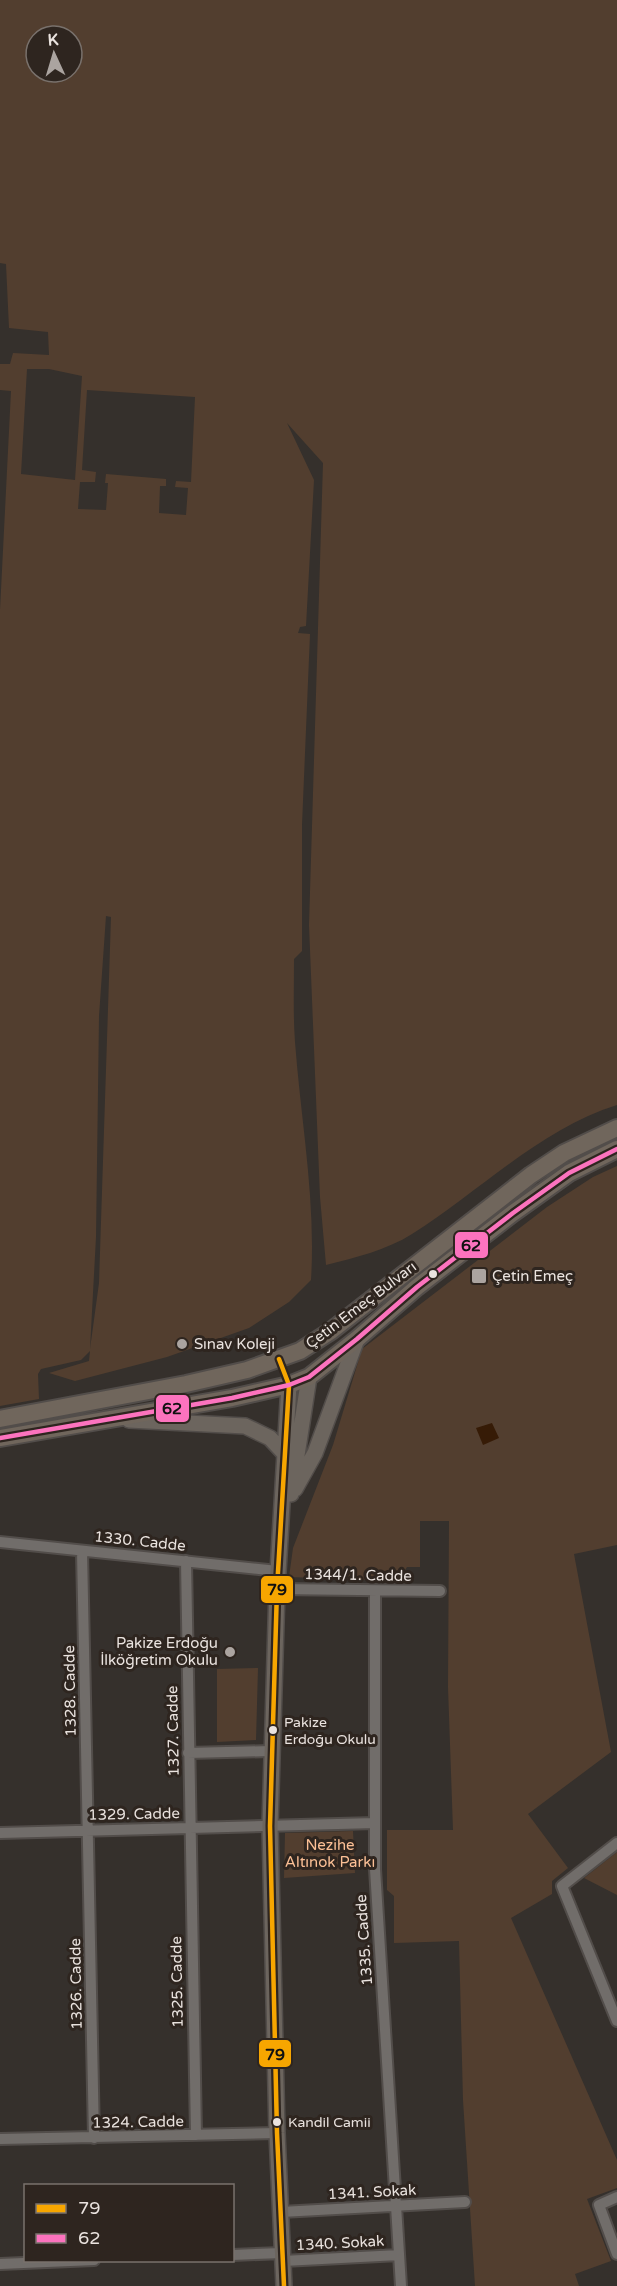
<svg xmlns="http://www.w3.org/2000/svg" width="617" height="2286" font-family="'Varela Round',sans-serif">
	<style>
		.green { fill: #523e2f; fill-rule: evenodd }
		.water { fill: #361b06 }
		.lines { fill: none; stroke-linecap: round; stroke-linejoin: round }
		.minor-casing { stroke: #524d4a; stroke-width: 14 }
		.secondary-casing { stroke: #524d4a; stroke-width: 18 }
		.primary-casing { stroke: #524d4a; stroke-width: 20 }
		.minor { stroke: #716d6a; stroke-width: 10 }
		.secondary { stroke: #6c655e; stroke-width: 15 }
		.primary { stroke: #70665c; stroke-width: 16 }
		.bus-1-casing { stroke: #2e251f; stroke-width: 9 }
		.bus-2-casing { stroke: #2e251f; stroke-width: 9 }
		.bus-1 { stroke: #f7a600; stroke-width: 4.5 }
		.bus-2 { stroke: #fc73be; stroke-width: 4.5 }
		.bus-dot { fill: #eae3df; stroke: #2e251f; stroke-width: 2 }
		.poi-dot { fill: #aba4a0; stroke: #2e251f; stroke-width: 2 }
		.labels { text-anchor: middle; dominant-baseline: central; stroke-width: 6; stroke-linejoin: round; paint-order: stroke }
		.bus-label { font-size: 14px; fill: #eae3df; stroke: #2e251f; text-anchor: start }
		.poi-label { font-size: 15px; fill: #eae3df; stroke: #2e251f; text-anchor: start }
		.street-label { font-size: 15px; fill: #eae3df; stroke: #2e251f }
		.park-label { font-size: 15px; fill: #fbbf95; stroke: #2e251f }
		.line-badge { stroke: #2e251f; stroke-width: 2 }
		.pale-badge-label { font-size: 16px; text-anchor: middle; font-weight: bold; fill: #111 }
	</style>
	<rect width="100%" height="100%" fill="#35302c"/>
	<path class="green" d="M0,0H617V1105C540,1129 479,1192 412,1234C387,1250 354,1258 326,1265L320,1197L309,925L323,463L287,423L314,480L306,626L300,627L298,633L310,634L302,825V951L294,959C294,986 293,1015 295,1042C301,1122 316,1200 311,1280L289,1302L249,1328L167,1357L75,1381L49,1373L89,1361L90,1351L81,1360L41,1369L38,1374L39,1399L0,1406V610L11,391L0,390V364H10L13,353L49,355L48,332L9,328L6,264L0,263ZM36,36H72V72H36ZM27,369H49L82,376L75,480L21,474ZM87,390L195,397L191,482L176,481L175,487L188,488L186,515L159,513L160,486H166V479L106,474L105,483H108L106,510L78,509L80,482H95L96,472L82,470ZM106,916L111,917L99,1283L90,1349L96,1237L99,1016Z
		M617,1166V1545L574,1554L611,1752L528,1814L568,1868L552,1881V1894L511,1918L617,2160V2188L587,2199L611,2261L575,2274L579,2286H475L463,2100L459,1941L394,1943V1896L387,1890V1830H453L448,1687L449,1521H420V1567H407L398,1581L289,1577L293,1548L333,1445L362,1349L547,1207L593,1177Z
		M258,1668L256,1740L217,1742V1669Z
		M353,1831L355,1873L284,1878L285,1833Z
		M617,1852V1895L584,1878Z"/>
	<path class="water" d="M492,1423L499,1438L483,1445L476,1428Z"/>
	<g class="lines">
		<g class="minor-casing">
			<path id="minor" d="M0,1542L278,1571
				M82,1551L94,2138
				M186,1561L196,2135
				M277,1589L440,1591
				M375,1591V1869L401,2286
				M188,1753L270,1751
				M0,1833L375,1823
				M617,1843L562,1886L617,2021
				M0,2139L277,2133
				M617,2197L599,2205L617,2254
				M281,2212L465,2202
				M232,2255L282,2253
				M283,2261L399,2255
				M0,2264L94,2260"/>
		</g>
		<g class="secondary-casing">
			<path id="secondary" d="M129,1420L245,1426L270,1438L284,1453
				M295,1489L315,1453L357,1339
				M291,1494L309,1377
				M284,2286L277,2133L270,1826L277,1589L289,1385"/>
		</g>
		<g class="primary-casing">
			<path id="primary" d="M0,1419L186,1384L247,1370L300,1351L331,1331L531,1175L564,1153L617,1128
				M0,1438L232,1398L289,1385L309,1377L357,1339L417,1287L513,1213L569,1173L617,1149"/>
		</g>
		<use href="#minor" class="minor"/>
		<use href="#secondary" class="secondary"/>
		<use href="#primary" class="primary"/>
		<g class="bus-1-casing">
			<path id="bus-1" d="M279,1359L289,1385L277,1589L270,1826L277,2133L284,2286"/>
		</g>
		<g class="bus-2-casing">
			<path id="bus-2" d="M0,1438L232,1398L289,1385L309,1377L357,1339L417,1287L513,1213L569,1173L617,1149"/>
		</g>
		<use href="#bus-1" class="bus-1"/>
		<use href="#bus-2" class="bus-2"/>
	</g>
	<g class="bus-dot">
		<circle cx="433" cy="1274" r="5"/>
		<circle cx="273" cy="1730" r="5"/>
		<circle cx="277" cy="2122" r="5"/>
	</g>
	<g class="poi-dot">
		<rect x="471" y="1268" width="16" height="16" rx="3"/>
		<circle cx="182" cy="1344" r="6"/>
		<circle cx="230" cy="1652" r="6"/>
	</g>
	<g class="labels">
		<g class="bus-label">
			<text x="284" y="1722">Pakize<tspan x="284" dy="17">Erdoğu Okulu</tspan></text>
			<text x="288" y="2122">Kandil Camii</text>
		</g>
		<g class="poi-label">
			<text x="492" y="1276">Çetin Emeç</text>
			<text x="194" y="1344">Sınav Koleji</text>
			<text x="218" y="1643" text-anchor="end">Pakize Erdoğu<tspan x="218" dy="17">İlköğretim Okulu</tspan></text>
		</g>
		<g class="street-label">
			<text transform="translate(361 1305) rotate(-37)">Çetin Emeç Bulvarı</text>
			<text transform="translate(140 1541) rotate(6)">1330. Cadde</text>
			<text transform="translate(358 1575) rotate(1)">1344/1. Cadde</text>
			<text transform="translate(70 1691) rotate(-91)">1328. Cadde</text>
			<text transform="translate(173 1731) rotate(-91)">1327. Cadde</text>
			<text transform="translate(134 1814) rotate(-1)">1329. Cadde</text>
			<text transform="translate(364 1940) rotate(-94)">1335. Cadde</text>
			<text transform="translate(177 1982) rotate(-91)">1325. Cadde</text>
			<text transform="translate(76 1984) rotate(-91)">1326. Cadde</text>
			<text transform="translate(138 2122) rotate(-1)">1324. Cadde</text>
			<text transform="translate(372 2192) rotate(-3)">1341. Sokak</text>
			<text transform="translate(340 2243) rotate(-3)">1340. Sokak</text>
		</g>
		<g class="park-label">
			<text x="330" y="1845">Nezihe<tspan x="330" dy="17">Altınok Parkı</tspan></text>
		</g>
	</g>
	<g class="line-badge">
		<rect x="454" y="1231" width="35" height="28" rx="6" fill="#fc73be"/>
		<rect x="155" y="1394" width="35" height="29" rx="6" fill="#fc73be"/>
		<rect x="260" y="1575" width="34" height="29" rx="6" fill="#f7a600"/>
		<rect x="258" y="2039" width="34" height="29" rx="6" fill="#f7a600"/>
	</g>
	<g class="pale-badge-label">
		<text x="471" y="1251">62</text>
		<text x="172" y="1414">62</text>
		<text x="277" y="1595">79</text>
		<text x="275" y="2060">79</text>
	</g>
	<rect x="24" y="2184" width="210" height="78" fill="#2e251f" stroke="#79716c" stroke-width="1.5"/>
	<rect x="36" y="2204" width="30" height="9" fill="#f7a600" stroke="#79716c" stroke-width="1.5"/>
	<text x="78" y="2214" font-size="18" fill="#eae3df">79</text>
	<rect x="36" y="2234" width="30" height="9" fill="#fc73be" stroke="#79716c" stroke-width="1.5"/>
	<text x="78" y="2244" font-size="18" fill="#eae3df">62</text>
	<g transform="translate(54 54) rotate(356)"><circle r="28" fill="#2e251f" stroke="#79716c" stroke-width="1.5"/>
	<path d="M0-4.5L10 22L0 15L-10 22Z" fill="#aba4a0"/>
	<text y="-9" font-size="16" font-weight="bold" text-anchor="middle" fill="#eae3df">K</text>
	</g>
</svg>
